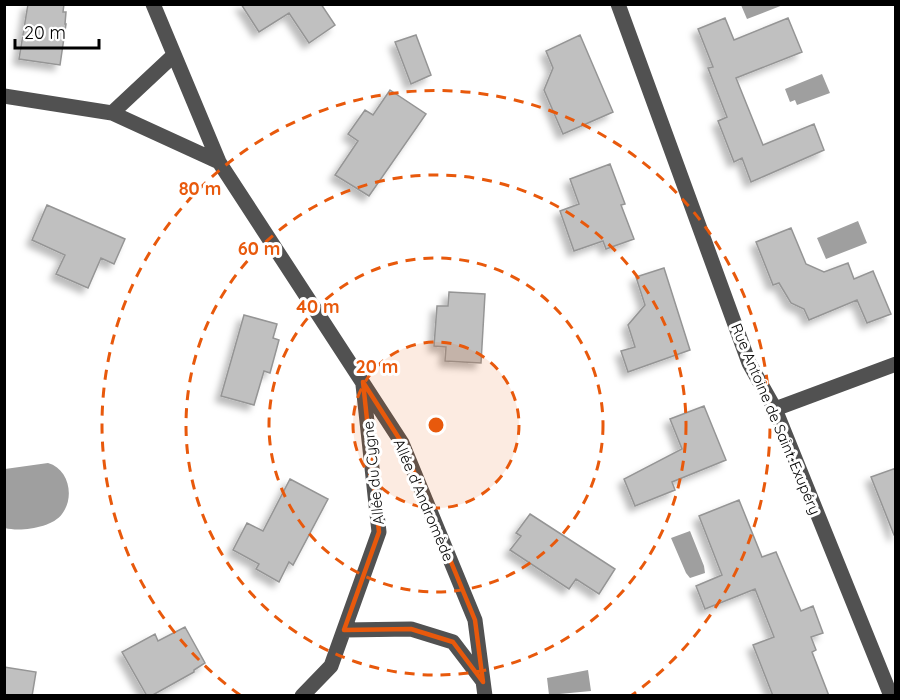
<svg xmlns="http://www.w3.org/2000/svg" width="900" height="700" font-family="Quicksand,sans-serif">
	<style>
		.water { fill: #9f9f9f }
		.building { fill: #c0c0c0; stroke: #959595; stroke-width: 1.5; filter: url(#shadow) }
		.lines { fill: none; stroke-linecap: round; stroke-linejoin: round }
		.minor { stroke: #515151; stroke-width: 15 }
		.marked { fill: none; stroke: #e8590c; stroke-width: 4.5; stroke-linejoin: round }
		.ring { fill: none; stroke: #e8590c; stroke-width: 3; stroke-dasharray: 10 8 }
		.labels { text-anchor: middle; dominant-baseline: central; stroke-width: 6; stroke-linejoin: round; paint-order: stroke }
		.street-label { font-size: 15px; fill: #000; stroke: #fff }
		.centre { fill: #e8590c; stroke: #fff; stroke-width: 3 }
		.ring-label { font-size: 18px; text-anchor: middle; font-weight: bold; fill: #e8590c; stroke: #fff; stroke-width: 6; stroke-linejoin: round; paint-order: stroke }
	</style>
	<defs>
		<filter id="shadow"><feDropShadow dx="-5.5" dy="5.5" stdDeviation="3" flood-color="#0004"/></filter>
	</defs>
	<rect width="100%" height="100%" fill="#fff"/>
	<path class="water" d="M783,5L747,19L741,5L783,4Z
		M822,74L830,93L797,105L795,100L790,102L785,89Z
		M858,221L867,243L826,259L817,238Z
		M48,463C69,469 75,497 62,514C52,528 20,532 5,528V469Z
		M690,531L704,566L705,573L690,578L686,573L671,538Z
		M588,670L591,691L549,695L547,678Z"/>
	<path class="building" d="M28,4H64L63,12H66L65,24H66L60,65L19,59Z
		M241,4H321L335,25L309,43L289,13L259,32Z
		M725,18L734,40L788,18L802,52L736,78L763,145L814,124L824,150L751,182L742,158L734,162L718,121L727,117L708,68L713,67L698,29Z
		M416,35L431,75L411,84L395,42Z
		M580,35L613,112L563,134L544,90L553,68L546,51Z
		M390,90L426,114L369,196L335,175L358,141L348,134L365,110L373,115Z
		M610,164L625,204L621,205L634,239L606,249L603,241L574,251L560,211L579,204L570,179Z
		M47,205L125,239L114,264L101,258L88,288L56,274L65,255L32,240Z
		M791,228L806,264L824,272L848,263L854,279L873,271L891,314L867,323L857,300L809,320L804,309L791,303L779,283L773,285L756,242Z
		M664,268L690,350L628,372L621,351L635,347L628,325L645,305L636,277Z
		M449,292L485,294L481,363L445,361L446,347L434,346L437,306H448Z
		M244,315L277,324L273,338L279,340L270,373L264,371L254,405L221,396Z
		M704,406L726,460L672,482L675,490L635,506L624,479L682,449L670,419Z
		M896,468V535H894L871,477Z
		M290,479L328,499L293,565L289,562L279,582L256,569L259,564L233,550L247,523L263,531Z
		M739,500L762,557L776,552L801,611L813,606L823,633L811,637L816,650L812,652L829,696H773L753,645L774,637L755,589L705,609L696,586L722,575L699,516Z
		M530,514L615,569L599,594L576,579L569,589L510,550L521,536L516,533Z
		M185,627L205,663L194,670V672L151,696H147L122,652L155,634L158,641Z
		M4,667L36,672L32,696H4Z"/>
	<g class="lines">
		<path class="minor" d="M153,4L219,162L402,443L475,620L485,696
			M618,4L749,363L775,409L891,696
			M4,96L112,113L219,162
			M112,113L174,55
			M775,409L896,364
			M344,630L411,629L453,642L482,680
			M302,696L331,666L379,532L363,385"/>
	</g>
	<path class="marked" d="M363,382L402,443L475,620L483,682L453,642L411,629L344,630L379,532Z"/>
	<circle cx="436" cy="425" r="83" fill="#e8590c" fill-opacity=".12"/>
	<g class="ring">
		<circle cx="436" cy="425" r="83"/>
		<circle cx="436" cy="425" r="167"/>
		<circle cx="436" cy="425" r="250"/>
		<path d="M240 695A334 334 0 1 1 632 695"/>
	</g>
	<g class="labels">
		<g class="street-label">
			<text transform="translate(776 419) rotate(67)">Rue Antoine de Saint-Exupéry</text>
			<text transform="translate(373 473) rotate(-96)">Allée du Cygne</text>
			<text transform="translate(424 500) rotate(67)">Allée d'Andromède</text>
		</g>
	</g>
	<circle cx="436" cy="425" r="9" class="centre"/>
	<g class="ring-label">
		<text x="200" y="195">80 m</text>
		<text x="259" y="255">60 m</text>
		<text x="318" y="313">40 m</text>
		<text x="377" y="373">20 m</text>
	</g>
	<rect width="900" height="700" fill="none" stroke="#000000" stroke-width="12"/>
	<path d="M15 39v9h84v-9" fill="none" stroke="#000000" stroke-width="3"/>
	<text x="24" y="39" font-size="18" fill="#000000" stroke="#ffffff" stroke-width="4.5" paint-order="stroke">20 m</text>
</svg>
